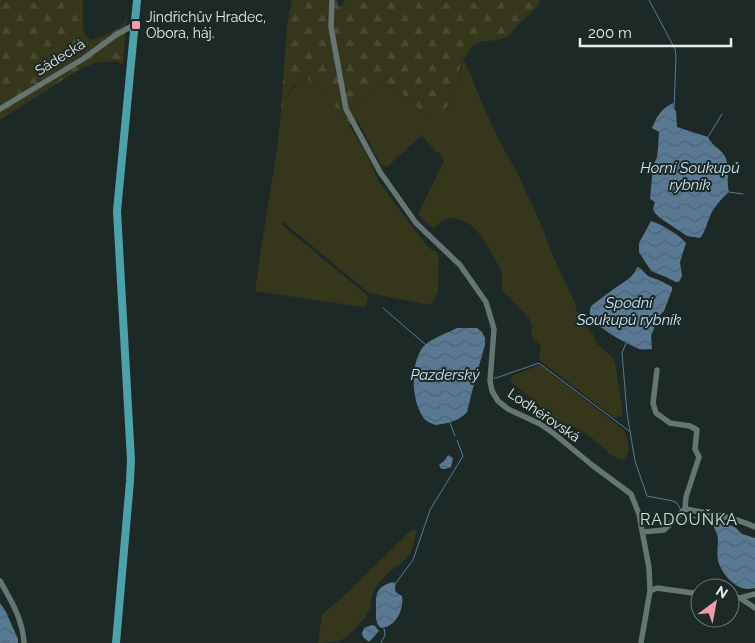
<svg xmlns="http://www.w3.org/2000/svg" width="755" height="643" font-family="Raleway,sans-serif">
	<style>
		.grass { fill: #36361d }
		.forest { fill: url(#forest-firs) }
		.water { fill: url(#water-waves) }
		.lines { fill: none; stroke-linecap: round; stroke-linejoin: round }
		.stream { stroke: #597993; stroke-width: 1 }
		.minor { stroke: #667571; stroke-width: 5.5 }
		.major { stroke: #4ea0aa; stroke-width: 8 }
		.poi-dot { fill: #f29aac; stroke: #1c2926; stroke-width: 2 }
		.labels { text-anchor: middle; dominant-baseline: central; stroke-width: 4; stroke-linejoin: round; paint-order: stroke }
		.poi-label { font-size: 14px; fill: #e6eeec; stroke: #1c2926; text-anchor: start }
		.street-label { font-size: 14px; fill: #e6eeec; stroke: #1c2926 }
		.water-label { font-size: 15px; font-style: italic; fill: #d0e5f7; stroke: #1c2926 }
		.quarter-label { font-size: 16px; letter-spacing: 1px; fill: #cfe0db; stroke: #1c2926 }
	</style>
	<defs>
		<pattern id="forest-firs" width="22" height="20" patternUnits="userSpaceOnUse" patternTransform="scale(1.25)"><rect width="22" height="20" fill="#36361d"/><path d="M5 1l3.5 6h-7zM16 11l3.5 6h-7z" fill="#494a33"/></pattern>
		<pattern id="water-waves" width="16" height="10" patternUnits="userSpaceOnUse" patternTransform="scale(1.25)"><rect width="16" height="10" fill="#597993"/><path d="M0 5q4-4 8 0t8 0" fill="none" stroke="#506271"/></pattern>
	</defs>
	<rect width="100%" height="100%" fill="#1c2926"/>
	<path class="grass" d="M464,60L472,78L481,101L499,140L518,174L543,229L551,252L576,305V310L584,320L585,325L593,334L597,344L611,356L615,362L623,414L616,418H614L541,361L539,358L541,347L531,335L532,327L529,318L502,290V274L500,268C489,250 478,220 453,218C446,218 440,221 436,227L433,228L418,214L444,161L441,158L442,156L439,152L437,153L422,135L387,167L381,165L351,108V105L387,85C396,88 404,96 411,102C416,106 421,109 426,113L447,109L458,84L462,63Z
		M304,77C308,78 310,82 314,83C317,84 319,84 322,86L349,125L364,149L379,182L420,237L429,248L436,252L439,256L438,292L430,305L369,293L283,222L281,224L368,296L366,306L362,307L255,291L262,242L277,150L281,111L284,100L298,82Z
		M539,365L542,366L624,430C628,440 632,452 623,460C612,458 605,449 597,442C586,433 573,425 559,422L510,381L512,376Z
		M413,529L417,531L411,553L404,561L387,574L377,585L373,592L371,600L370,609L366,616L356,628L345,638L337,642L318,643L322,615L346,594L409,532Z"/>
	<path class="forest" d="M0,0H83V31L88,38L92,40C99,39 120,29 124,23C126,20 126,18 127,15L123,64L115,61L101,63L97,62L80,69L0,120Z
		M292,0H338V6L341,7L345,0H541C535,12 527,16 518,25C514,28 512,34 508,36C497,44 480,36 469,50C467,54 463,59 461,64C459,70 459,76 458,83C455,93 447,115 435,115C418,115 403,89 387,85L351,105V108L358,121L349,125L322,87C319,84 317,84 314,83C310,82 308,78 304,77C292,84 285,98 281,111L287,25Z"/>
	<path class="water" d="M673,103L674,110L676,111L677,127L708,137C712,147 723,149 726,159C730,170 726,181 729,192C721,199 712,209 709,219C706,226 705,232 700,238L687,236L660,218L655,213L653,209L655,202L650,199L653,166L657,157L658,149L659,132L652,128C658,115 660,110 673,103Z
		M651,221C661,224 680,235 686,243L680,262L682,276L679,282H676L666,277L651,271L639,252V243Z
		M637,267L640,268L648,276L661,281L672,287V290L664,311L655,320L654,328L651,336L652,349C648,349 644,350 640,349C630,346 594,326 591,317C589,314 590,309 591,306C598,301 604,296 611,291C621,283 633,279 637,267Z
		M457,328H477L482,332L485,338V345L476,376L467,412C460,421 446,424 435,425C431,423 425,421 423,417C411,399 410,364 423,347C430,339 447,333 457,328Z
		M448,455L453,458L451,467L445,469H441L439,465L445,460Z
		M720,523L728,524L736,528L742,534L755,538V588C739,593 725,578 719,564C716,556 718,548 718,540C718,535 715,530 713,525Z
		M392,582L396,583C394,593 395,591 402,596C404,610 396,627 381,628C375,623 376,617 376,610C376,594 375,588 392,582Z
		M0,603L6,612L18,639V643H0Z
		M372,625L375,626L379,631L369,642L363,637L362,633L364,628Z"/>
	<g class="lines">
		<path class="stream" d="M649,0L675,49L676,56L674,111
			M708,137L722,114
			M729,192L743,194
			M383,308L426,345
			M626,343L622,353L627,413L635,461L647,496L673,501L677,503L681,510
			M494,378H496L539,363L629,431
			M450,423L455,436
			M684,514L708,522L714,526
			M396,583L413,560L430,510L463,456L457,440
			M381,643L385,635L384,628"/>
		<path class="minor" d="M332,0L331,27L346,109L380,172L416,223L460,265L486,302L494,329L490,381L492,391L498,401L508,409L540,424L552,432L592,465L631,494L639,514L649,568L650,591L641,643
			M0,109L83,59L116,35L134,25
			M657,370L653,403L656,413L670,423L690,426L697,430L695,449L699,457L686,497L685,509
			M642,532L664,530L685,509C709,513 733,517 755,527
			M0,581C11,600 23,620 24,643
			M650,591L657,588L700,594
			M730,596L740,598L755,594
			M740,598L755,608"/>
		<path class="major" d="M116,643L130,481L131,460L117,211L137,0"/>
	</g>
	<rect class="poi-dot" x="131" y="20" width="10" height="10" rx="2.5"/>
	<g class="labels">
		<g class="poi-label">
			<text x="146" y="17">Jindřichův Hradec,<tspan x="146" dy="16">Obora, háj.</tspan></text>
		</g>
		<g class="street-label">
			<text transform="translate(60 57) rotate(-32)">Sádecká</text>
			<text transform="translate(544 415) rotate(34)">Lodhéřovská</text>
		</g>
		<g class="water-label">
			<text x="690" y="168">Horní Soukupů<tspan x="690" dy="17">rybník</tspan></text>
			<text x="629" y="303">Spodní<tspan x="629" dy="17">Soukupů rybník</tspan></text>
			<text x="445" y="375">Pazderský</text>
		</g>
		<g class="quarter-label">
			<text x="689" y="519">RADOUŇKA</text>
		</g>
	</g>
	<g transform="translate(715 603) rotate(32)"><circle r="24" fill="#1c2926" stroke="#6d7875"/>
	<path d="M0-4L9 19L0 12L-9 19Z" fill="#f29aac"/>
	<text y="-8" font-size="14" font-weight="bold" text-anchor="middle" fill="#e6eeec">N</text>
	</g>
	<path d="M580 38v8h151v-8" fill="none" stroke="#e6eeec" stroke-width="2.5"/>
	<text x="588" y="38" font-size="15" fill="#e6eeec" stroke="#1c2926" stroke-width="4" paint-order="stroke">200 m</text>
</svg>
